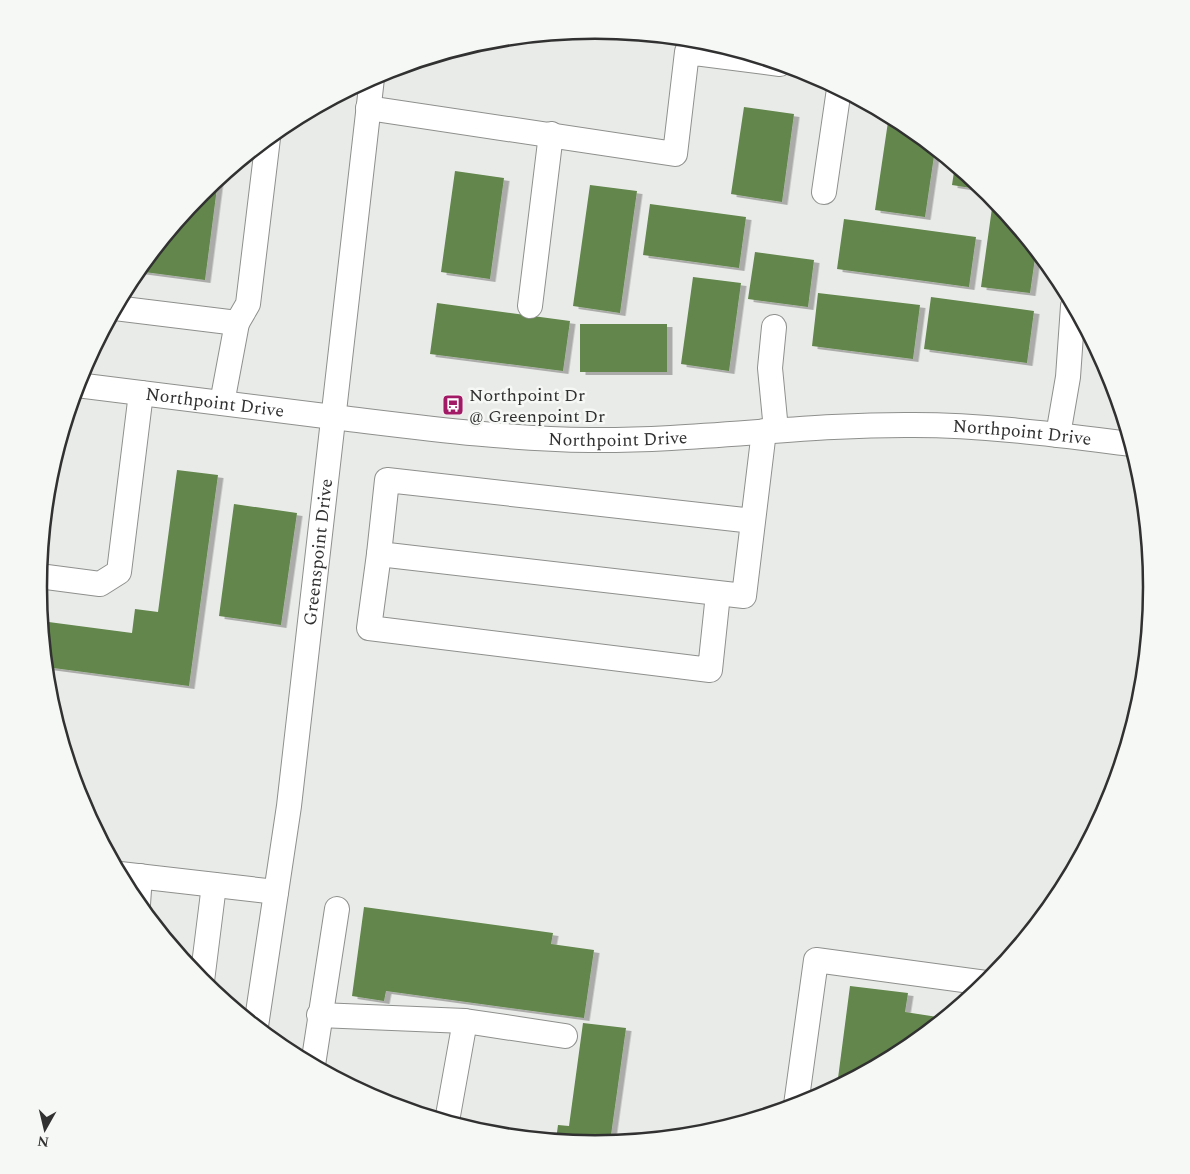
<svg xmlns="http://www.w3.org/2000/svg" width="1190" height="1174" font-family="Spectral,serif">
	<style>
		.building { fill: #62864b; filter: url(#shadow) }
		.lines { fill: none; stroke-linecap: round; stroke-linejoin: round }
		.minor-casing { stroke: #8e908d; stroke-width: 26 }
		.minor { stroke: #fff; stroke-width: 24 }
		.labels { text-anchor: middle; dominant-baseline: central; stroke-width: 5; stroke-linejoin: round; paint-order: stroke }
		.poi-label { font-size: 18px; fill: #303130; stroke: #f6f8f5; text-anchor: start }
		.street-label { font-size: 18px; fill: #303130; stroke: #f6f8f5 }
		.rim { fill: none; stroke: #303130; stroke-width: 2.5 }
	</style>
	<defs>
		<filter id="shadow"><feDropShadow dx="5.5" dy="3" stdDeviation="0" flood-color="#0004"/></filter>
	</defs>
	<rect width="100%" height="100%" fill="#e9ebe8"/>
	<path class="building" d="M744,107L794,114L782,202L731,194Z
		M889,115L905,124L935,149L925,217L875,210Z
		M955,165L984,190L952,185Z
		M455,171L504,178L490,279L441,272Z
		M218,180L205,280L137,271L201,193Z
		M590,185L637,191L620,313L573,306Z
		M650,204L746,217L739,268L643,255Z
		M992,208L1002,209L1036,251L1030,293L981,287Z
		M844,219L976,237L969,287L837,269Z
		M755,252L814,260L808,307L748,299Z
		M693,277L741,283L729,371L681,364Z
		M818,293L920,305L913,359L812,346Z
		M931,297L1034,311L1027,363L924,349Z
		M437,303L570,321L563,371L430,354Z
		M580,324H667V372H580Z
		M177,470L218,475L189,686L46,667L41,621L132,633L135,609L158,612Z
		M234,504L297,513L281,625L219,616Z
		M364,907L553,933L551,944L594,950L584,1018L386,991L384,1001L352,996Z
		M850,986L908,993L905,1012L944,1018L904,1050L837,1086Z
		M583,1023L626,1028L610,1142L595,1144L556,1140L558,1125L569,1126Z"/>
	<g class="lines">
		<g class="minor-casing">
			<g id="minor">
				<path d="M368,108L675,154L687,52L780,64"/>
				<path d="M824,192L839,89"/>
				<path d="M530,306L551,134"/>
				<path d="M115,308L237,323L248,304L268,138"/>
				<path d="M774,327L770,368L776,430"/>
				<path id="s1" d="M77,385C165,396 253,407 341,418C424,428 506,439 590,440C698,441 806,424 914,425C986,425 1059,435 1131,444"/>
				<path d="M222,403L237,323"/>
				<path d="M1058,435L1068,377L1073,306"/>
				<path d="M753,521L387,480L379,554L744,596L764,431"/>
				<path d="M379,554L369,628L710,670L718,594"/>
				<path d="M39,576L100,584L119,572L141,393"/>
				<path d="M120,874L276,892"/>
				<path d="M138,904L140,876"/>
				<path d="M202,981L214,885"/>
				<path d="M319,1015L465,1021L565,1036"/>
				<path id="s2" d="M256,1026L289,806L372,78"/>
				<path d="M313,1065L337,909"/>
				<path d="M796,1105L816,960L986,983"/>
				<path d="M447,1121L465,1021"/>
			</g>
		</g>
		<use href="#minor" class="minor"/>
	</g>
	<defs>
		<g id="bus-square" transform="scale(1.125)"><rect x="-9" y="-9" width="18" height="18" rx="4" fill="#a21a66" stroke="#f6f8f5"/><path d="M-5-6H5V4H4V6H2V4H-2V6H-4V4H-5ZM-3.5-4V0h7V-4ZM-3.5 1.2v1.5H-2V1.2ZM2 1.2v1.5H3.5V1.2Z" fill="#fff"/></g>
	</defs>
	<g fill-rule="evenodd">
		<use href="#bus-square" x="453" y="405"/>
	</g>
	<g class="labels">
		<g class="poi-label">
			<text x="469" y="395">Northpoint Dr<tspan x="469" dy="21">@ Greenpoint Dr</tspan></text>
		</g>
		<g class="street-label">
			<text stroke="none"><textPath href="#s1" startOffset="139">Northpoint Drive</textPath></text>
			<text stroke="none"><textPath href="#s1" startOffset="949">Northpoint Drive</textPath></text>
			<text stroke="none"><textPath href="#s1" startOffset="544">Northpoint Drive</textPath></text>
			<text stroke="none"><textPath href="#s2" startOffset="478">Greenspoint Drive</textPath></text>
		</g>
	</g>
	<path d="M0 0H1190V1174H0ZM47 587a548 548 0 1 1 1096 0a548 548 0 1 1-1096 0Z" fill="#f6f8f5" fill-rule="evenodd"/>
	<path class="rim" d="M47 587a548 548 0 1 1 1096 0a548 548 0 1 1-1096 0Z"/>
	<g transform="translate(45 1129) rotate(188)" stroke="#f6f8f5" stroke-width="4" paint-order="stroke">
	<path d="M0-4L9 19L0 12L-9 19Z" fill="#303130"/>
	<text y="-8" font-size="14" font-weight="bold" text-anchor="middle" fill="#303130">N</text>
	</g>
</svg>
